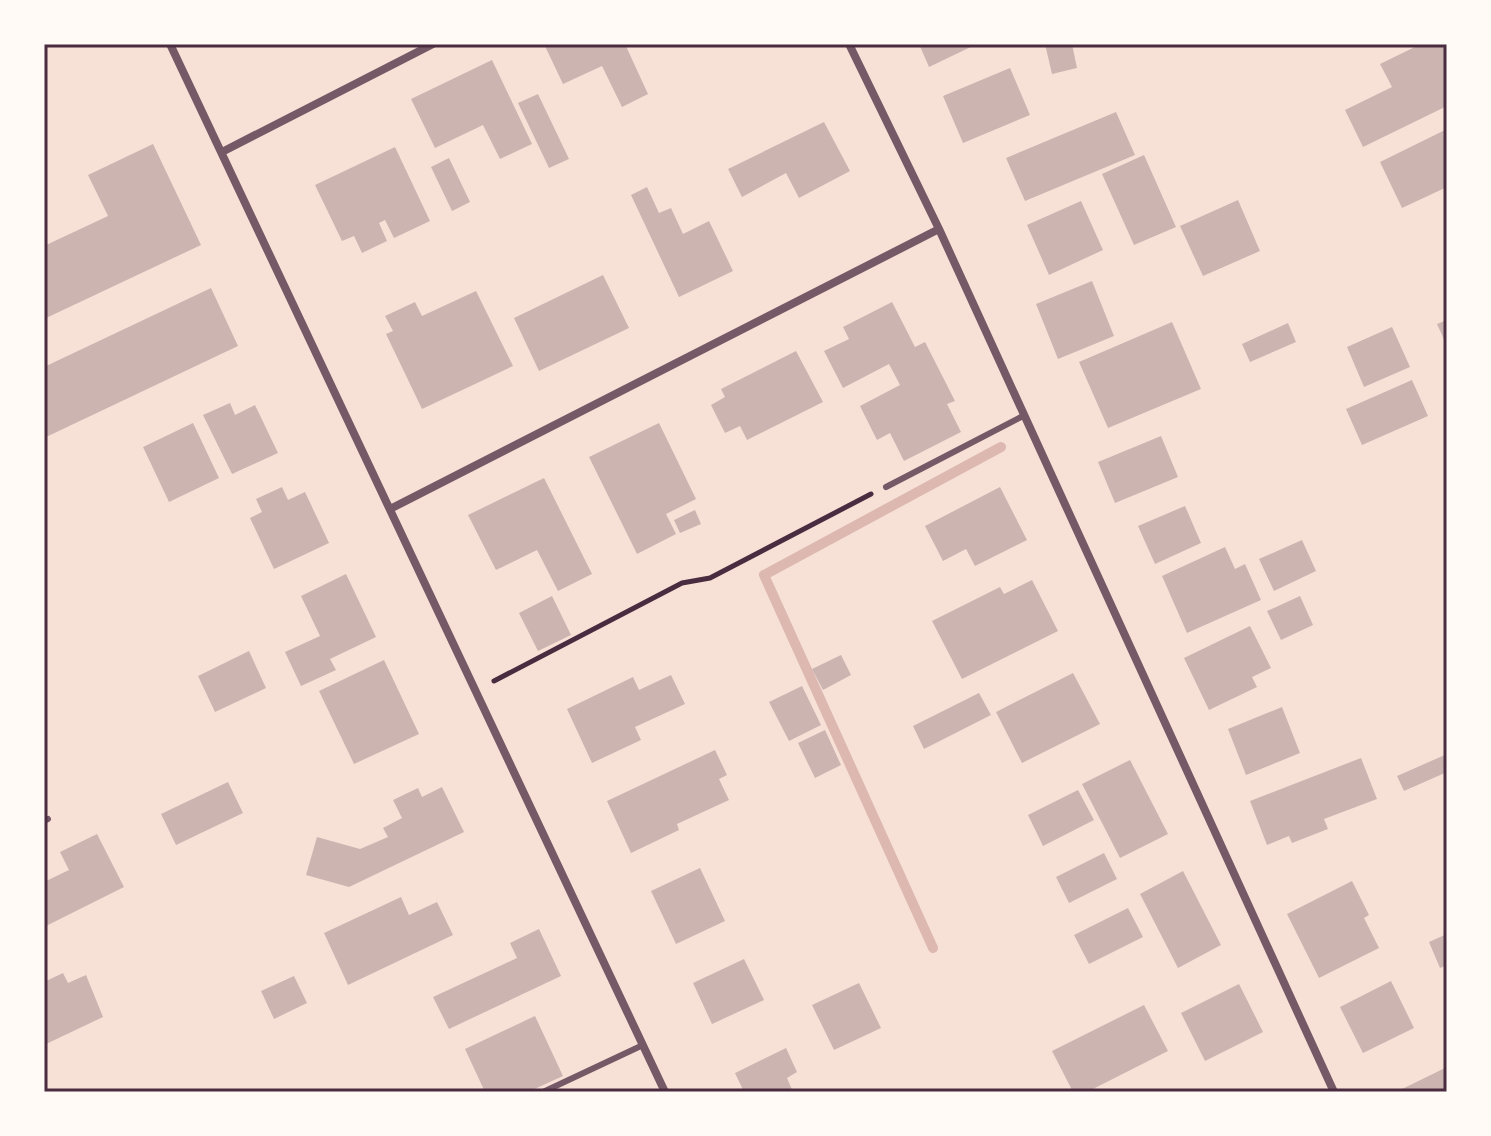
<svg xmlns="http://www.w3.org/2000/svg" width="1491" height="1136" font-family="'Exo 2',sans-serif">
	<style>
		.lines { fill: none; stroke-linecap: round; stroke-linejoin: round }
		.stream { stroke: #dcb8b0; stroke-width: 10 }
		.building { fill: #ccb4b1 }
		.path { stroke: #4a2c40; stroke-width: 5 }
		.service { stroke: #755966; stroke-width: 6 }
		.minor { stroke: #755966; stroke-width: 8 }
		.neatline { fill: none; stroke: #4a2c40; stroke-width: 3 }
	</style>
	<rect width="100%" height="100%" fill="#f7e1d7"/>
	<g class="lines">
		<path class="stream" d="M933,948L764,575L1001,447"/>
	</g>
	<path class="building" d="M544,44H625L648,94L622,107L602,66L563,84Z
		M919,44H977L929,67Z
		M1045,44H1072L1077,68L1052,74Z
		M1421,44H1442L1447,54V106L1363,147L1345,110L1392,87L1380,64Z
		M492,60L532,144L500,159L483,125L435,148L411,99Z
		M1010,68L1030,115L963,143L943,96Z
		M538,94L569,159L549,168L518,103Z
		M1116,112L1135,155L1025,201L1006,158Z
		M824,122L850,171L799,198L786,173L742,197L728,169Z
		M1447,129V187L1402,208L1380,162Z
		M153,144L201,245L44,319V246L108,216L88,175Z
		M395,147L430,221L394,238L385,220L379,223L387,241L362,253L354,236L342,241L315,185Z
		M1144,155L1176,227L1134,245L1102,174Z
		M449,158L470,202L452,211L431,167Z
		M647,187L659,213L671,208L683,234L709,221L733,271L679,297L631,195Z
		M1238,200L1260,251L1203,276L1180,226Z
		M1081,201L1103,250L1049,275L1027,225Z
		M603,275L629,328L539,371L514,318Z
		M1092,281L1114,336L1058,359L1036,304Z
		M211,288L238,346L44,438V367Z
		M476,291L513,366L422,409L386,334L393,331L385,316L415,302L422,316Z
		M892,302L915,347L925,342L955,401L947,404L961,432L904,461L890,433L877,440L860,406L900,385L889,364L843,388L824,351L849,339L843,327Z
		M1447,320V346L1437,324Z
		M1172,322L1201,389L1108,428L1079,362Z
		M1288,323L1296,342L1250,362L1242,344Z
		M1392,327L1410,367L1364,387L1347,347Z
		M796,351L823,402L747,440L740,426L725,433L711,405L725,397L721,389Z
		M1412,380L1428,416L1362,445L1346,409Z
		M230,403L235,415L255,405L278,453L232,474L203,415Z
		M193,423L219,478L169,502L143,447Z
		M659,423L696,499L666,514L676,534L637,554L589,457Z
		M1161,436L1178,477L1115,503L1098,462Z
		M544,478L592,574L558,591L537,550L496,570L468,515Z
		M282,487L288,500L305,492L329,543L274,569L250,518L262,512L256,499Z
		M1000,487L1027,540L975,566L966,549L943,561L925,526Z
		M1185,506L1201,543L1155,564L1138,526Z
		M695,510L701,524L680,533L674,520Z
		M1302,540L1316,571L1274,591L1259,559Z
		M1225,547L1235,569L1245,564L1261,600L1187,633L1162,576Z
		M346,574L376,637L330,659L336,670L301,686L285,652L320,636L301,596Z
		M1032,580L1058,631L962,679L932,621L1000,587L1004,594Z
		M552,596L571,635L538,651L519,613Z
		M1300,596L1313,625L1281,640L1267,611Z
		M1250,626L1271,668L1252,677L1257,687L1209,710L1184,658Z
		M249,651L266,688L215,712L198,676Z
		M841,655L851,675L823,690L812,669Z
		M384,660L419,734L354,764L319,691Z
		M1073,673L1100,724L1022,763L996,712Z
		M671,675L685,704L635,727L641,740L592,763L567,709L633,677L639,690Z
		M802,686L821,725L789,741L769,702Z
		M979,693L991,715L924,749L913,726Z
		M1282,707L1300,753L1246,775L1228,729Z
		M825,730L841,765L815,778L798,743Z
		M715,750L727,775L719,779L729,800L677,824L679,830L631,853L607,801Z
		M1447,754V772L1404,791L1397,776Z
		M1361,758L1377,799L1324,819L1328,829L1292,843L1289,836L1267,845L1250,801Z
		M1130,760L1168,834L1120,858L1082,784Z
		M228,782L243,813L176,845L161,814Z
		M442,787L464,832L349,887L306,875L317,837L360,849L388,837L383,828L402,818L393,800L418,788L422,797Z
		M1078,790L1094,820L1043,846L1028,815Z
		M97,834L124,887L44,927V882L69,870L60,852Z
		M1104,853L1117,879L1069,903L1056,877Z
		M700,868L725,921L676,944L651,891Z
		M1183,871L1221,945L1178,968L1140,894Z
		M1352,881L1369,915L1364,918L1379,948L1319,978L1287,914Z
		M401,897L409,915L437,902L453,935L348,985L324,933Z
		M1128,908L1143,937L1089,964L1074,935Z
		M539,929L561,976L449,1029L433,997L517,958L510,943Z
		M1447,934V965L1440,968L1429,942Z
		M744,959L764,1000L712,1024L693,983Z
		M63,973L68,983L86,975L103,1017L44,1045V982Z
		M294,976L307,1003L274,1019L261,991Z
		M1391,981L1414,1028L1363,1053L1340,1007Z
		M859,983L881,1028L834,1050L812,1005Z
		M1239,984L1263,1032L1205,1061L1181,1013Z
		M1144,1005L1168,1051L1087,1092H1073L1052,1051Z
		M535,1016L563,1076L528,1092H485L465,1049Z
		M786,1048L797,1072L787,1078L793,1092H744L735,1073Z
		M1447,1067V1092H1396Z"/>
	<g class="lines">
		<path class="path" d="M494,681L682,583L710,578L871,494"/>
		<path class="service" d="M886,487L1023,416
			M44,821L48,819
			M543,1092L643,1045"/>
		<path class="minor" d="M170,44L665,1092
			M849,44L939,229L1334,1092
			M222,152L433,44
			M390,509L939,229"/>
	</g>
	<rect width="1491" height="1136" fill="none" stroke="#fffaf5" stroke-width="92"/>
	<rect x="46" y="46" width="1399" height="1044" class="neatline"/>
</svg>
